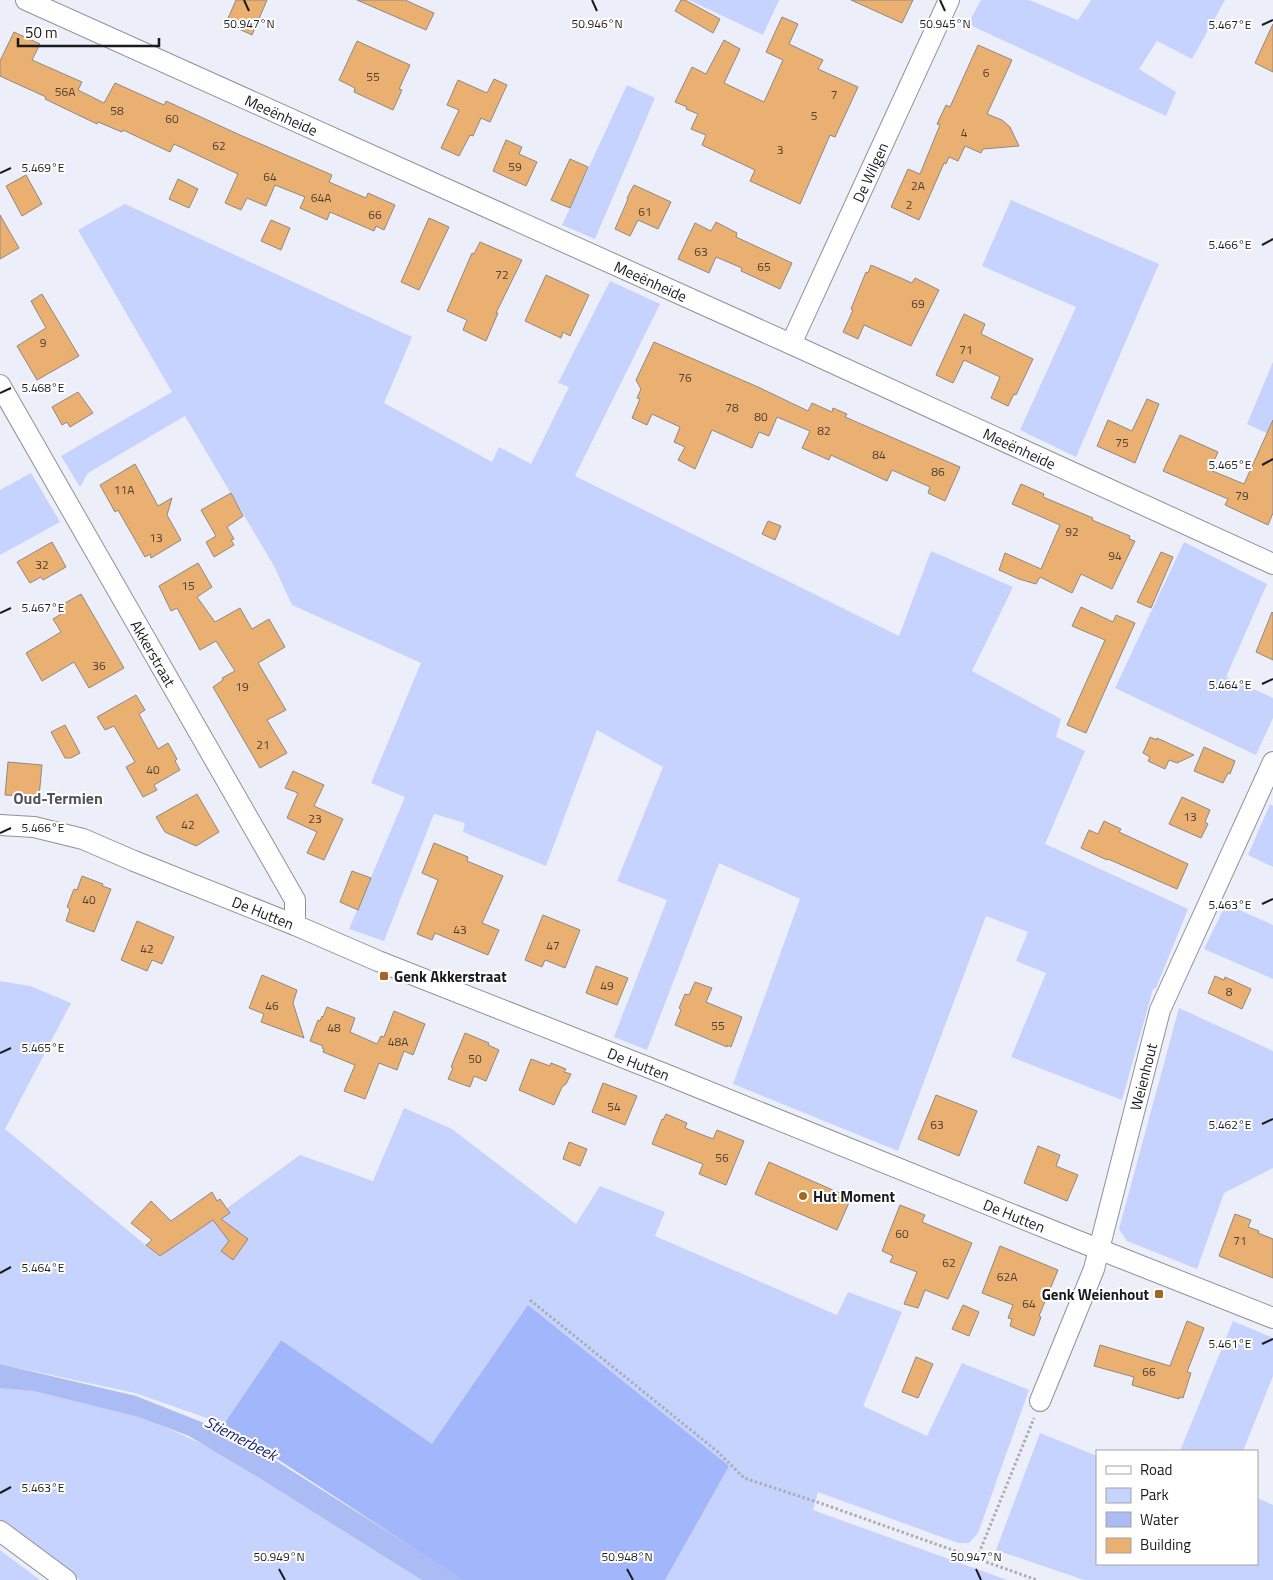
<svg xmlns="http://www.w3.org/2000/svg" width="1273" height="1580" font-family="'Titillium Web',sans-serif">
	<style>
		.green { fill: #c6d3fe }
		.forest { fill: #a2b6fc }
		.water { fill: #abbcf5 }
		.building { fill: #eab072; stroke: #8f8881 }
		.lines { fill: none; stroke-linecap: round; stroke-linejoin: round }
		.street-casing { stroke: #8e919a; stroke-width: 22 }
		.path { stroke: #abadb5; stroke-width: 3; stroke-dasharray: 2.5 2.5; stroke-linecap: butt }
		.street { stroke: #fff; stroke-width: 20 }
		.ticks { fill: none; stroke: #1a1b1f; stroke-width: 2 }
		.poi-dot { fill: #a06824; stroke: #fff; stroke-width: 2 }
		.labels { text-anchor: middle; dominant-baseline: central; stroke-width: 4; stroke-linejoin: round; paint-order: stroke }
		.number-label { font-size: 12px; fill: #4e4034 }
		.street-label { font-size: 15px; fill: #1a1b1f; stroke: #fff }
		.poi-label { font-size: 15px; font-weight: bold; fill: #1a1b1f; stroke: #fff; text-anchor: start }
		.neighbourhood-label { font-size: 16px; font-weight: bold; fill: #51545c; stroke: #fff }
		.water-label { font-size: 16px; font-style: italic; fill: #1c2473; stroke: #fff }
		.ticks-label { font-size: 12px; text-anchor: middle; fill: #1a1b1f; stroke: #fff; stroke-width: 4; stroke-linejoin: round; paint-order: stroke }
	</style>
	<rect width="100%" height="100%" fill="#eceff9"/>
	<path class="green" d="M689,0H779L763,35Z
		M981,0H1029L1078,20L1091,0H1225L1192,59L1157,41L1139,69L1176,92L1166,116L968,24Z
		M627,85L655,98L595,239L562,225Z
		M1011,200L1159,264L1076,457L1020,430L1076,307L982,266Z
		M125,204L412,337L384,403L492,462L499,447L531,464L569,387L558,383L610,281L660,304L575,476L899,636L931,551L1013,587L972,671L1061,719L1056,737L1085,751L1045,844L1188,909L1156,988L1153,989L1122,1100L1011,1057L1046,973L1016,961L1028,932L986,916L898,1151L733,1084L800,899L719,863L647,1050L614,1037L667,900L617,881L663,767L597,730L546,866L463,832L465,823L434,814L384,941L349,929L405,797L371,783L421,663L292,605L274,566L185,416L88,473L80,487L61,456L172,392L78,230Z
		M1273,362V436L1247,424Z
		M31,473L60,522L0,555V490Z
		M1184,542L1267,584L1226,677L1273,698V718L1256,755L1115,688Z
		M1270,804L1273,806V867L1248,855Z
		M1226,904L1273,925V979L1204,949Z
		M0,981L30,986L71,1003L5,1129L160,1257L300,1155L373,1181L404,1108L452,1129L576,1224L600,1186L665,1212L655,1236L837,1315L848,1292L902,1312L863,1406L927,1436L962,1363L1029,1390L978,1533L969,1543H958L818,1492L813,1510L1007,1580H665L728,1466L432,1445L281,1340L224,1424L135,1393L0,1364Z
		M1179,1008L1273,1051V1168L1224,1193L1197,1269L1127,1241L1119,1229Z
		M1233,1321L1273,1338V1376L1243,1451H1180Z
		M0,1382L120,1407L198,1442L253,1470L431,1580H80L0,1522Z
		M1040,1433L1097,1456V1564H1257V1498L1273,1505V1580H1084L996,1550Z
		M0,1550L40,1580H0Z"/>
	<path class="forest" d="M528,1305L729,1466L665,1580H462L224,1424L281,1340L432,1444Z"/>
	<path class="water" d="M0,1364L136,1396L237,1436L464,1580H422L261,1479L189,1436L139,1417L34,1391L0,1388Z"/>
	<path class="building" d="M236,0H267L252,35L226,23Z
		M357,0H405L434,13L426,30Z
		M681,0H685L720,19L713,33L675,11Z
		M851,0H913L902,23Z
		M782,17L798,24L789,44L823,60L818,69L858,87L835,137L830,135L800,204L750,181L755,170L702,145L706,135L691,129L698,114L686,109L687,107L675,102L692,67L706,74L724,40L740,49L724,83L764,102L783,60L766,52Z
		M1273,24V72L1255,63Z
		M14,32L40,44L32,60L82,82L78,90L104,103L115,83L164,105L166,101L240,135L332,175L329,182L366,198L368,193L395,205L384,230L376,226L374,231L330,212L327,220L300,208L305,197L275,185L266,206L247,198L241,210L225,203L238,174L174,144L170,152L123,130L122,132L98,122L97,124L45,99L46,97L0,76V61Z
		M357,41L410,65L399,89L402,90L393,110L354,92L355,88L339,80Z
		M978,45L1012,60L987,114L1002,120L1010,127L1019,146L983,149L981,153L965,146L958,161L949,157L946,164L944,163L919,220L891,207L908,169L920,174L940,125L937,124L946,105L950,107Z
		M494,79L507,85L490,122L481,118L473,136L470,135L459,156L441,148L459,110L447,105L458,80L487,93Z
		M506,140L522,147L519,154L537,162L526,186L493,171Z
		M570,159L588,167L570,208L551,200Z
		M26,175L42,204L22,216L6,186Z
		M178,179L198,189L189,208L169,199Z
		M634,185L671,202L658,229L638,220L630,236L615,229L628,199L627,198Z
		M0,215L19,248L0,259Z
		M429,218L449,227L419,290L401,282Z
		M271,220L290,228L281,250L261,241Z
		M716,222L737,233L736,237L792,263L780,289L741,271L742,268L716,257L709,273L678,259L695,223L711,231Z
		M480,242L522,260L496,313H498L486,341L463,330L467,320L447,311L472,253L474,254Z
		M871,265L912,283L915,278L939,290L911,346L864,325L858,339L843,332L853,310L851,309L866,272L868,273Z
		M546,275L589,295L570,336L563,332L561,338L525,321Z
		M42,294L79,356L37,380L17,346L46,328L31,301Z
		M964,314L985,324L981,334L1033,359L1016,395L1014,394L1008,406L991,398L1000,377L964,360L953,383L936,375Z
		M654,342L758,387L808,411L812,403L832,412L833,408L847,414L845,417L960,467L945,501L928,493L930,487L892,470L887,481L831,455L829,460L802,448L810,431L777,417L769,436L759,432L752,448L712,430L695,469L678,460L685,447L674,442L680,427L652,414L647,425L632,418L640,399L637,398L641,389L636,380Z
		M78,392L93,413L70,427L67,422L62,425L52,407Z
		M1147,399L1159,404L1135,463L1097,446L1108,420L1132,431Z
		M1273,420V513L1268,525L1225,505L1228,499L1163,471L1180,435L1218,452L1210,470L1244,484Z
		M135,464L158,506L172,498L167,515L181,540L151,558L150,554L145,557L118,510L115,512L100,485Z
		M1021,484L1044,494L1043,497L1093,518L1092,520L1130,536L1129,539L1135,541L1112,589L1081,574L1072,593L1040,577L1036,584L1019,579L999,570L1005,553L1041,569L1060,525L1012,504Z
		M231,493L243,516L227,527L234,539L231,540L234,545L214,557L206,542L216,536L201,510Z
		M768,521L781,526L775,540L762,534Z
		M52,542L66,567L43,580L41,577L30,583L17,562Z
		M1161,552L1173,557L1151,608L1137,602Z
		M198,563L212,587L197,597L215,622L240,608L252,629L269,619L285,647L258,663L286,710L267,720L287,753L260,768L213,687L223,680L222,678L235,671L216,641L200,650L177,608L171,611L159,586Z
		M81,594L124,668L89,688L74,662L42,681L26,653L61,632L53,619L61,614L58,607Z
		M1081,607L1113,622L1116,615L1135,623L1086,733L1067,725L1105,640L1072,626Z
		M1272,612L1273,613V660L1256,652Z
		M136,695L145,710L139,714L158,749L168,743L177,759L175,761L180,770L154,785L157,790L143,797L126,767L135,762L114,726L105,730L97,717Z
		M65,725L80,753L71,758H65L51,732Z
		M1150,737L1157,740V738L1194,755L1177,763L1169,760L1165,769L1148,761L1150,757L1143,753Z
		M1204,747L1235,761L1230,774L1228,773L1223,783L1194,771Z
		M8,762L42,765L39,797L5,795Z
		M293,771L324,785L314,806L343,819L324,860L307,853L317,832L287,818L298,793L285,788Z
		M197,794L219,832L196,846L165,832L156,817Z
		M1182,797L1210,810L1205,822L1208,824L1201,838L1169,824Z
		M1104,821L1121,829L1119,832L1188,864L1177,889L1108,859L1107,860L1081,848L1089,830L1098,834Z
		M434,843L468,857L467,861L503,876L482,923L499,930L488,955L435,933L432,940L417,934L438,880L422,873Z
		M352,871L371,878L358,910L340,902Z
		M82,876L103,884L102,886L111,889L94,932L66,921L70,909L67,907L74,889L77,890Z
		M543,915L580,930L565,968L545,960L542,967L525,960Z
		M137,921L174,937L162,964L152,960L147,971L121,960Z
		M596,966L628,978L617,1005L586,993Z
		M262,975L297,990L293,1003L304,1038L261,1022L264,1014L249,1008Z
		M1215,976L1224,980L1225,977L1251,989L1242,1009L1208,993Z
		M695,982L712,988L706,1002L742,1017L731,1047L727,1045V1047L675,1025L681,1010L679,1008L685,994L689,995Z
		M327,1007L355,1018L350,1032L377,1044L381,1036L384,1037L394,1011L425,1024L413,1055L404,1051L397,1070L379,1063L365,1099L344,1091L355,1065L323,1052L324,1049L322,1048L323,1046L310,1041L318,1020L320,1021L322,1016L323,1017Z
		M465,1033L489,1043L488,1045L499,1050L486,1081L474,1076L470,1087L448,1079L453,1068L451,1067Z
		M531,1059L550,1066L551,1063L566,1069L564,1072L571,1074L566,1084L562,1087L554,1105L519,1090Z
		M603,1083L637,1096L625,1125L592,1112Z
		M936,1095L977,1111L959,1156L918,1139Z
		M666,1114L687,1123L685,1128L713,1139L717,1130L744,1141L726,1185L699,1174L703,1164L652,1144L662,1119L663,1120Z
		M569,1142L587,1149L580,1166L563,1159Z
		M1038,1146L1060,1155L1056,1166L1078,1175L1067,1201L1024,1183Z
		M769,1162L851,1198L837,1230L755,1194Z
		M212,1192L217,1201L220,1199L230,1213L221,1219L248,1239L233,1260L221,1251L229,1241L213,1220L160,1256L146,1245L152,1240L131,1223L151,1201L171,1221Z
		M900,1205L925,1215L922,1222L972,1243L948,1299L925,1290L918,1308L904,1304L917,1272L890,1262L893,1256L882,1251Z
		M1235,1214L1251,1220L1248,1227L1259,1231L1258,1233L1273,1239V1278L1219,1256Z
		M1000,1246L1058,1270L1039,1316L1041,1317L1034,1336L1010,1326L1012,1319L1008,1318L1013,1305L982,1293Z
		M963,1305L979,1312L969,1336L952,1329Z
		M1187,1321L1204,1328L1187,1372L1191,1373L1183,1398L1179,1397V1399L1132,1385L1134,1377L1094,1366L1100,1345L1170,1366Z
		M916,1357L933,1364L918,1398L902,1392Z"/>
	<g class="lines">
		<g class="street-casing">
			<g id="street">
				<path id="s1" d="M26,0L791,344L1273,564"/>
				<path id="s2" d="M791,344L949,0"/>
				<path id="s3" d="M0,385L295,900V925"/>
				<path id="s4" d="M0,825L34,827L83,839L134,861L295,925L378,961L665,1074L1073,1239L1273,1318"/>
				<path id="s5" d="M1040,1401L1094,1269L1160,1010L1273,762"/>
				<path d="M0,1531L66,1580"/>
			</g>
		</g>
		<path class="path" d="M530,1300L718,1452L744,1478L823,1504L1037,1580
			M977,1558L1034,1418"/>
		<use href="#street" class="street"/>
	</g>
	<path class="ticks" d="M244,0L249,11M592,0L597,11M940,0L945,11M1262,25L1273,20M0,173L11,168M1262,245L1273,239M0,393L11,388M1262,465L1273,459M0,613L11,608M1262,684L1273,679M0,833L11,828M1262,904L1273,899M0,1053L11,1048M1262,1124L1273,1119M0,1273L11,1267M1262,1344L1273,1339M0,1493L11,1487M279,1569L285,1580M627,1569L633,1580M976,1569L981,1580"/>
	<g class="poi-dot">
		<rect x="379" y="971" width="10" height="10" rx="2.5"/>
		<circle cx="803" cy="1196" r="5"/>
		<rect x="1154" y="1289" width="10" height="10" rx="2.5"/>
	</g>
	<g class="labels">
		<g class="number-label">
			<text x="986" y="72">6</text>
			<text x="373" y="76">55</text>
			<text x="65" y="91">56A</text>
			<text x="834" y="94">7</text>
			<text x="117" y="110">58</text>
			<text x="814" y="115">5</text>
			<text x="172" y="118">60</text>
			<text x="964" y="132">4</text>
			<text x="219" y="145">62</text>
			<text x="780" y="149">3</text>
			<text x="515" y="166">59</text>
			<text x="270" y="176">64</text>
			<text x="918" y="185">2A</text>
			<text x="321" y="197">64A</text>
			<text x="909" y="204">2</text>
			<text x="645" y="211">61</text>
			<text x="375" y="214">66</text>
			<text x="701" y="251">63</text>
			<text x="764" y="266">65</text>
			<text x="502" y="274">72</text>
			<text x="918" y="303">69</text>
			<text x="43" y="342">9</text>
			<text x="966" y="349">71</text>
			<text x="685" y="377">76</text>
			<text x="732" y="407">78</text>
			<text x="761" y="416">80</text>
			<text x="824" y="430">82</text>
			<text x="1122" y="442">75</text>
			<text x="879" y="454">84</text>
			<text x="938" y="471">86</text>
			<text x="124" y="489">11A</text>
			<text x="1242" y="495">79</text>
			<text x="1072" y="531">92</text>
			<text x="156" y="537">13</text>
			<text x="1115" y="555">94</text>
			<text x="42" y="564">32</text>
			<text x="188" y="585">15</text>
			<text x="99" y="665">36</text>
			<text x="242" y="686">19</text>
			<text x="263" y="744">21</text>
			<text x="153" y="769">40</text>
			<text x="1190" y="816">13</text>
			<text x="315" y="818">23</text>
			<text x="188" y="824">42</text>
			<text x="89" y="899">40</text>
			<text x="460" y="929">43</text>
			<text x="553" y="945">47</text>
			<text x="147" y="948">42</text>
			<text x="607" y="985">49</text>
			<text x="1229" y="991">8</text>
			<text x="272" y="1005">46</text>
			<text x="718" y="1025">55</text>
			<text x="334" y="1027">48</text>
			<text x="398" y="1041">48A</text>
			<text x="475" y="1058">50</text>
			<text x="614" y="1106">54</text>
			<text x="937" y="1124">63</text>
			<text x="722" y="1157">56</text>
			<text x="902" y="1233">60</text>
			<text x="1240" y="1240">71</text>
			<text x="949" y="1262">62</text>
			<text x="1007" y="1276">62A</text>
			<text x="1029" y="1303">64</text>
			<text x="1149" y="1371">66</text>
		</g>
		<g class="street-label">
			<text stroke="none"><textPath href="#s1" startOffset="280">Meeënheide</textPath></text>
			<text stroke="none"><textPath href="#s2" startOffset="189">De Wilgen</textPath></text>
			<text stroke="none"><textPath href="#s1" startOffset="685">Meeënheide</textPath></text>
			<text stroke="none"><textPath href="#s1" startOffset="1090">Meeënheide</textPath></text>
			<text stroke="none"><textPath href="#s3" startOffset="309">Akkerstraat</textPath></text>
			<text stroke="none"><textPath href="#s4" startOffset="279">De Hutten</textPath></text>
			<text stroke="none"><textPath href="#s4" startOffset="684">De Hutten</textPath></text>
			<text stroke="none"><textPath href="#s5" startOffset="341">Weienhout</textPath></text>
			<text stroke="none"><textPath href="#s4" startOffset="1089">De Hutten</textPath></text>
		</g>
		<g class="poi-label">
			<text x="394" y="976">Genk Akkerstraat</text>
			<text x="813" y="1196">Hut Moment</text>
			<text x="1149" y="1294" text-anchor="end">Genk Weienhout</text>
		</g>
		<g class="neighbourhood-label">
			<text x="58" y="798">Oud-Termien</text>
		</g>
		<g class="water-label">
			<text transform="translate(241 1438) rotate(27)">Stiemerbeek</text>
		</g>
	</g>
	<g class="ticks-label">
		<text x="597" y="28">50.946°N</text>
		<text x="945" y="28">50.945°N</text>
		<text x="249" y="28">50.947°N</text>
		<text x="1230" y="29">5.467°E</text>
		<text x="43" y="172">5.469°E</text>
		<text x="1230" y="249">5.466°E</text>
		<text x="43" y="392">5.468°E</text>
		<text x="1230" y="469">5.465°E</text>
		<text x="43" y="612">5.467°E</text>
		<text x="1230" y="689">5.464°E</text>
		<text x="43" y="832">5.466°E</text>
		<text x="1230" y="909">5.463°E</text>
		<text x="43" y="1052">5.465°E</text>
		<text x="1230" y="1129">5.462°E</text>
		<text x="43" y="1272">5.464°E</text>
		<text x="1230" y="1348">5.461°E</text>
		<text x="43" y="1492">5.463°E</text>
		<text x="279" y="1561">50.949°N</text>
		<text x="627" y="1561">50.948°N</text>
		<text x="976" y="1561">50.947°N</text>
	</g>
	<rect x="1096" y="1450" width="162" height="115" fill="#ffffff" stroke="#a3a4a5"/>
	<rect x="1106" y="1466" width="25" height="8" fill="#ffffff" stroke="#a3a4a5"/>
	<text x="1140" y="1475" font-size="15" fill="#1a1b1f">Road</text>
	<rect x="1106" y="1488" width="25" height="15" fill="#c6d3fe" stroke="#a3a4a5"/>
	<text x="1140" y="1500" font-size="15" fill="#1a1b1f">Park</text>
	<rect x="1106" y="1512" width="25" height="15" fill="#abbcf5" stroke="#a3a4a5"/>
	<text x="1140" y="1525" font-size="15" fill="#1a1b1f">Water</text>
	<rect x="1106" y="1538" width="25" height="15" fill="#eab072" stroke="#a3a4a5"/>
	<text x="1140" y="1550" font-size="15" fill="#1a1b1f">Building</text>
	<path d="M18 38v8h141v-8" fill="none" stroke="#1a1b1f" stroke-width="2.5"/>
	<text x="25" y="38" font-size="15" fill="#1a1b1f" stroke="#ffffff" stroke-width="4" paint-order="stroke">50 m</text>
</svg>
